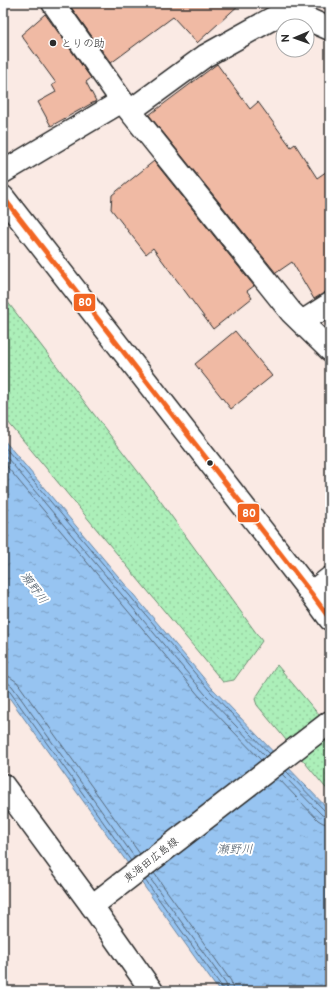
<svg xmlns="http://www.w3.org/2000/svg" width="333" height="994" font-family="'Balsamiq Sans','Klee One',sans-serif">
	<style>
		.grass { fill: url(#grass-dots); stroke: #6c8d72 }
		.water { fill: url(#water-ripples); stroke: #6c87a2 }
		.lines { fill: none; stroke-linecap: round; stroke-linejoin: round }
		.shore { stroke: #56687a; stroke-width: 1 }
		.building { fill: #f0baa4; stroke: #2b2b2b }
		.minor-casing { stroke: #2b2b2b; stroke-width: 25 }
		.major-casing { stroke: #2b2b2b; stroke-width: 25 }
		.highway-casing { stroke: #2b2b2b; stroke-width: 25 }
		.minor { stroke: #fff; stroke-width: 22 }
		.major { stroke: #fff; stroke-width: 22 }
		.highway { stroke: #fff; stroke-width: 22 }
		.bus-1-casing { stroke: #fff; stroke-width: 8 }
		.bus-1 { stroke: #f26522; stroke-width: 5 }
		.poi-dot { fill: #2b2b2b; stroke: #fff; stroke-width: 1.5 }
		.labels { text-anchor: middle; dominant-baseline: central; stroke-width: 4; stroke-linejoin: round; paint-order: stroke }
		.poi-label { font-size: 11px; fill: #2b2b2b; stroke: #fff; text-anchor: start }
		.street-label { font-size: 11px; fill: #2b2b2b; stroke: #fff }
		.water-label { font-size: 12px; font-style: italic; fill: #4b5966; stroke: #fff }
		.line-badge { stroke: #fff; stroke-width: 1.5 }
		.badge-label { font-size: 11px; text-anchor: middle; font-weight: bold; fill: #fff }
	</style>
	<defs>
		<pattern id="grass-dots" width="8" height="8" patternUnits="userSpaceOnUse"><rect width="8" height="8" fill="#acefb9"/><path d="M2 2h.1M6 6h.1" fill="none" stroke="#94cd9f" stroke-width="1.8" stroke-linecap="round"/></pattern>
		<pattern id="water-ripples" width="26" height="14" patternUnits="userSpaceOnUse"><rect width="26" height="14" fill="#97c4f1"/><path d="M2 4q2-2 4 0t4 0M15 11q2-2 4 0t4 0" fill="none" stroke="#7b9fc3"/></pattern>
	</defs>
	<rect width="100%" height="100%" fill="#faeae4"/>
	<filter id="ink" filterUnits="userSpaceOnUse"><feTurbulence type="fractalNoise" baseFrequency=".025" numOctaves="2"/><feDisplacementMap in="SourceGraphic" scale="8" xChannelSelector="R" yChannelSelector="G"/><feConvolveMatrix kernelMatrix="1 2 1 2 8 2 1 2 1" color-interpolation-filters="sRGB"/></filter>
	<g filter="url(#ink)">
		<path class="grass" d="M3,296L156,495L262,641L234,680L223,682L3,416Z
			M277,665L330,728V793L257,705L255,699Z"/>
		<path class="water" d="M3,439L212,688L330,811V991H219L3,689Z"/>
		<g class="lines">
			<path class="shore" d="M3,445L209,690L270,754
				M3,453L205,694L266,757
				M3,462L200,697L261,760
				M3,676L10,677L17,682L140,854
				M3,682L8,683L12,686L135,858
				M3,687L8,689L131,861
				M286,771L326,812L330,813
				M282,774L322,815L330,818
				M278,778L318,820L323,823L330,824
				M154,873L231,981L233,991
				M149,877L226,984L227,991
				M145,880L222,987V991"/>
		</g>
		<path class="building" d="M68,3H241L197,43L173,17L111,63Z
			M45,14L91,78L86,82L96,101L51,126L38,102L56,92L52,85L56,83L21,35Z
			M217,64L250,109L258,102L291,147L295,144L317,178L330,169V289L314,299L292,262L276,273L149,115Z
			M154,161L254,286L247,291L252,298L213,329L153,248L146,254L111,209L112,195Z
			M235,331L272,376L231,409L195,364Z"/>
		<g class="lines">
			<g class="minor-casing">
				<path id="minor" d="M53,3L122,101L291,312L330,350
					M287,10L330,29
					M130,111L205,56L300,3
					M3,172L122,101
					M302,322L330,304
					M311,593L330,578
					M92,906L152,991"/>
			</g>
			<g class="major-casing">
				<path id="major" d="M3,785L92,906L330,722"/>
			</g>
			<g class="highway-casing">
				<path id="highway" d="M3,197L311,593L330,619"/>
			</g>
			<use href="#minor" class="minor"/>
			<use href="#major" class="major"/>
			<use href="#highway" class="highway"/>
			<g class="bus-1-casing">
				<path id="bus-1" d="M3,197L311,593L330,619"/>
			</g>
			<use href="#bus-1" class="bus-1"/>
		</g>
	</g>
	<g class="poi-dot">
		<circle cx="53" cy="43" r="4"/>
		<circle cx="210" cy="463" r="3.5"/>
	</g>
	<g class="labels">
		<g class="poi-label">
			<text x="61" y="43">とりの助</text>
		</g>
		<g class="street-label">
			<text transform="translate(151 860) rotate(-38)">東海田広島線</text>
		</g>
		<g class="water-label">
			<text transform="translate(34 588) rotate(54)">瀬野川</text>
			<text x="235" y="849">瀬野川</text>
		</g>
	</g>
	<g class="line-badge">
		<rect x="73" y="293" width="23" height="19" rx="4" fill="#f26522"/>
		<rect x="237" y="503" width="23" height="20" rx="4" fill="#f26522"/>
	</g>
	<g class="badge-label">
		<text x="85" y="306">80</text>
		<text x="249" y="517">80</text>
	</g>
	<rect width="333" height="994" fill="none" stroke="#fff" stroke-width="16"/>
	<rect x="8" y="8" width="317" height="978" fill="none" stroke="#2b2b2b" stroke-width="1.5" filter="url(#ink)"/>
	<g transform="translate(295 38) rotate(268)"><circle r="19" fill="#ffffff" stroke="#aaaaaa"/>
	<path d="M0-3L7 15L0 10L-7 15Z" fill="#2b2b2b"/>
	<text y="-6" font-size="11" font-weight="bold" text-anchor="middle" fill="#2b2b2b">N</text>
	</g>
</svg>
